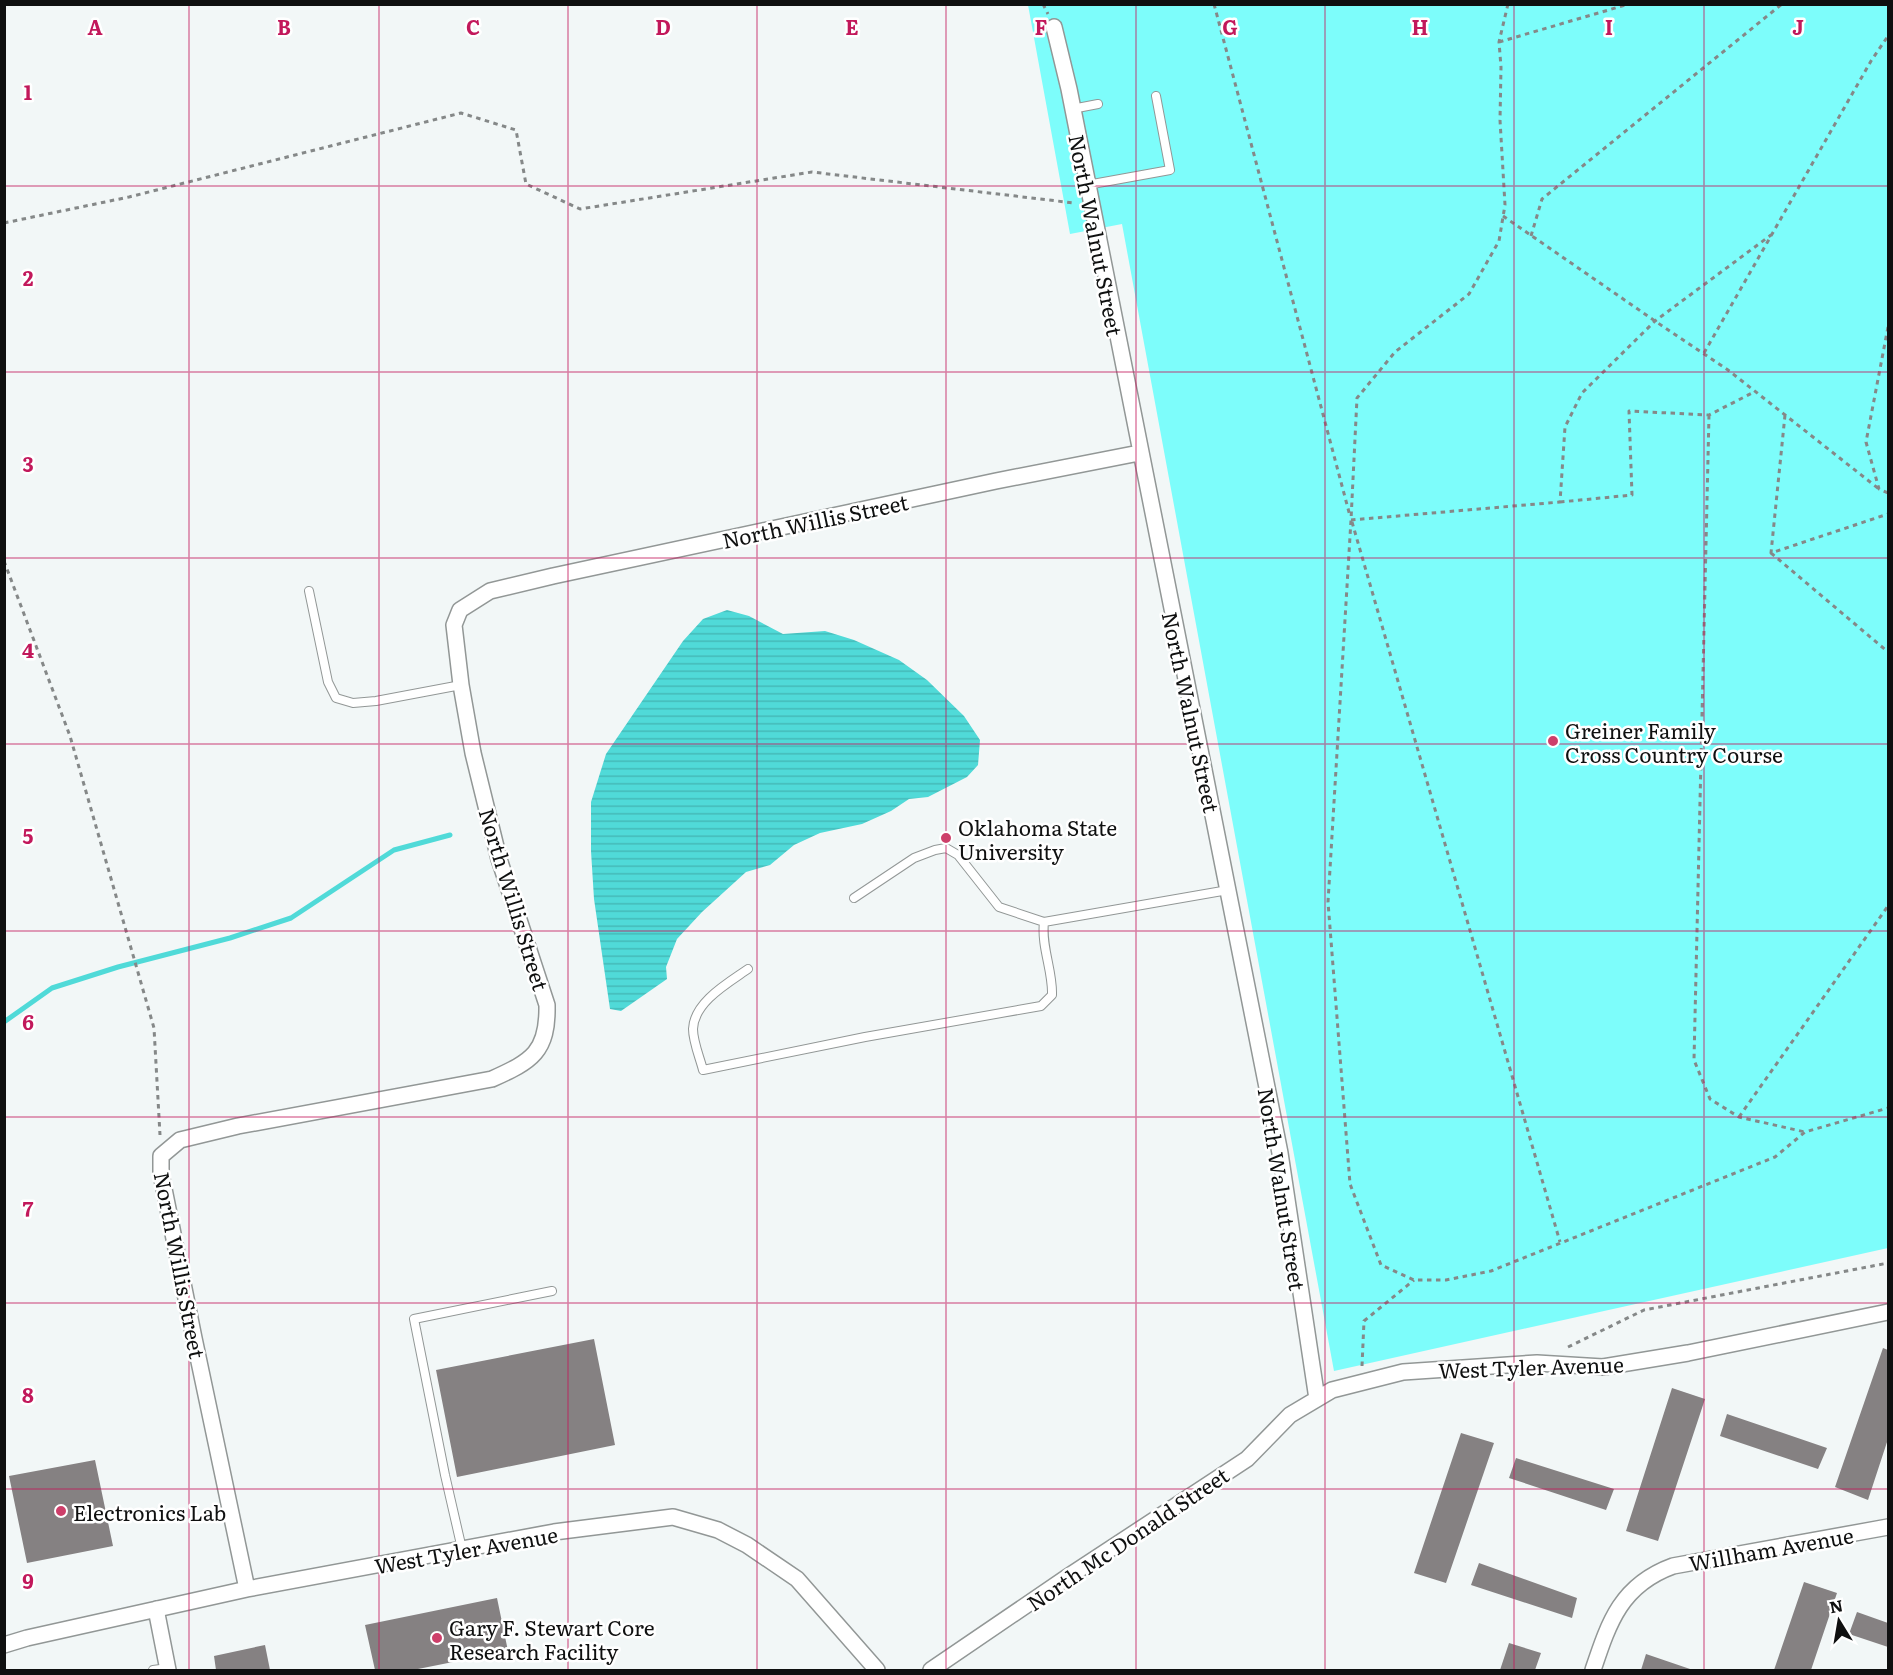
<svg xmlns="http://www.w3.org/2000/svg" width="1893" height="1675" font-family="Literata,serif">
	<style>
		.pitch { fill: #7dfdfb }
		.water { fill: url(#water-rules) }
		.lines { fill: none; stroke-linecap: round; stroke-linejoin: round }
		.stream { stroke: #50dad8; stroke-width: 5 }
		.building { fill: #858182 }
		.lane-casing { stroke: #929796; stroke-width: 10 }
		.street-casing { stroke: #929796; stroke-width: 18 }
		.path { stroke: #858888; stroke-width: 3; stroke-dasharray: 4.5 4.5; stroke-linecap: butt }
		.lane { stroke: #fff; stroke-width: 8 }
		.street { stroke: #fff; stroke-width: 15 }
		.grid { fill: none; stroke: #c2185b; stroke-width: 1.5; stroke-opacity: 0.55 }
		.poi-dot { fill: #cd3f6a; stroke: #fff; stroke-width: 2 }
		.labels { text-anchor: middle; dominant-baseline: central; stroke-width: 5; stroke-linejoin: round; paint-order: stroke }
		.street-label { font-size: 21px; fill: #0f1010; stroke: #fff }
		.poi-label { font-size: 21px; fill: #0f1010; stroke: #fff; text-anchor: start }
		.grid-label { font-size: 20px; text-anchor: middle; font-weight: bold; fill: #c2185b; stroke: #fff; stroke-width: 5; stroke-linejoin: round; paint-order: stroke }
	</style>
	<defs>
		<pattern id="water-rules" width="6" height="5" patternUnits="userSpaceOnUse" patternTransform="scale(1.5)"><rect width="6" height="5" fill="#50dad8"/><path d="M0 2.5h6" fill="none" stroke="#45bab8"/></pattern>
	</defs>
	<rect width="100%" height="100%" fill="#f2f7f7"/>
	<path class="pitch" d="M1028,5H1888V1248L1334,1371L1122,224L1070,234Z"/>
	<path class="water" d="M727,610L749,616L783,634L825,631L854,640L899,660L927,680L964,716L980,740L978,765L967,777L928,797L909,799L891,811L862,824L820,833L794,845L770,865L746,872L702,912L677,939L666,967L667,979L621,1011L610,1009L594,899L591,851V802L606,754L683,641L703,619Z"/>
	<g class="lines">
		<path class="stream" d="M4,1022L52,988L118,967L230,938L291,918L394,850L450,835"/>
	</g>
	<path class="building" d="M594,1339L615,1445L457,1477L436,1370Z
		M1883,1348L1888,1350V1439L1868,1500L1835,1487Z
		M1672,1388L1705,1399L1658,1541L1626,1531Z
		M1727,1414L1827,1448L1818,1469L1720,1436Z
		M1461,1433L1494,1443L1446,1583L1414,1573Z
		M1516,1458L1614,1489L1606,1510L1509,1478Z
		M95,1460L113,1546L27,1563L9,1476Z
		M1479,1563L1577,1598L1572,1618L1471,1585Z
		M1804,1582L1837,1593L1811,1670H1774Z
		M497,1598L508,1651L413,1670H375L365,1625Z
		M1857,1612L1888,1623V1647L1849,1634Z
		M1509,1643L1541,1653L1535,1670H1500Z
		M265,1645L270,1670H216L214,1656Z
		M1646,1654L1693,1670H1641Z"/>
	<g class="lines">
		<g class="lane-casing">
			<path id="lane" d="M1072,109L1098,104
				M1087,185L1170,170L1156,96
				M309,591L328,682L336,698L353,703L376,701L461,685
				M1044,922L1228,890
				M748,969C728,983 694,1002 693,1029C693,1042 700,1058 703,1070L865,1037L1041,1006L1052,995C1053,971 1041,947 1044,922L999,907L958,855L946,848L935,850L914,858L854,898
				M462,1549L445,1475L414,1319L552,1291
				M153,1670L168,1668"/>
		</g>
		<g class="street-casing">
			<path id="street" d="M1054,27L1069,89L1280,1153L1317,1399
				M247,1589L194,1338L161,1174V1156L180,1140L238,1126L492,1079C532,1061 548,1052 547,1005L499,859L473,753L461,685L454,625L460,610L490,591L553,576L996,481L1139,453
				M156,1609L168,1670
				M4,1645L27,1638L247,1589L554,1532L673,1517L718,1530L747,1545L797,1579L877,1670
				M931,1670L1066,1578L1247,1459L1290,1415L1332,1390L1403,1372L1537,1363L1603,1367L1688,1353L1888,1312
				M1593,1670C1609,1622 1621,1585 1673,1566L1888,1527"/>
		</g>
		<path class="path" d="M1043,4L1048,14
			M1214,4L1350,516
			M1508,4L1499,42L1501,67L1500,120L1505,205L1499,241L1469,294L1395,352L1357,398L1351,520L1328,902L1350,1184L1381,1265L1414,1280H1446L1491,1271L1775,1157L1805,1132L1888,1108
			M1499,42L1629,4
			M1503,216L1655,321L1728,370L1879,489
			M4,223L129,197L461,113L516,130L526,184L580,209L812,172L1074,203
			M1531,236L1542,199L1782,4
			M1888,327L1866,442L1879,489L1888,493
			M1704,353L1871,61L1888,36
			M1709,415L1694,1060L1710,1099L1739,1117L1805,1132
			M1785,415L1771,553L1888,514
			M1560,502L1632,495L1629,411L1709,415L1756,391
			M1351,520L1560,502L1565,427L1582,393L1655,321L1771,235
			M1352,522L1560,1242
			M1771,553L1888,652
			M4,561L70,736L154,1028L160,1135
			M1739,1117L1888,906
			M1568,1347L1644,1310L1888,1263
			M1362,1366L1364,1321L1414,1280"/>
		<use href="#lane" class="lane"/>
		<use href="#street" class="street"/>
	</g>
	<path class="grid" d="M189,4V1670M379,4V1670M568,4V1670M757,4V1670M946,4V1670M1136,4V1670M1325,4V1670M1514,4V1670M1704,4V1670M4,186H1888M4,372H1888M4,558H1888M4,744H1888M4,931H1888M4,1117H1888M4,1303H1888M4,1489H1888"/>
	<g class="poi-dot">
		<circle cx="1553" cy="741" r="6"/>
		<circle cx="946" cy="838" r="6"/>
		<circle cx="61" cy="1511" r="6"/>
		<circle cx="437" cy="1638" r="6"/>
	</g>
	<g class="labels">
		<g class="street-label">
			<text transform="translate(1097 235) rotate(79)">North Walnut Street</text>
			<text transform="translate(815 520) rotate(-12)">North Willis Street</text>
			<text transform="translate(1192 712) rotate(78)">North Walnut Street</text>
			<text transform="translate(515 899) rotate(73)">North Willis Street</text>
			<text transform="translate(1283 1189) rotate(81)">North Walnut Street</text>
			<text transform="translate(181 1265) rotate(79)">North Willis Street</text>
			<text transform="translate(1531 1366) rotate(-2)">West Tyler Avenue</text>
			<text transform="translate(1127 1538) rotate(-34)">North Mc Donald Street</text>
			<text transform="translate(1771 1548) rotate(-10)">Willham Avenue</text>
			<text transform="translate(466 1549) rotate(-10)">West Tyler Avenue</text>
		</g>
		<g class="poi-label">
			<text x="1565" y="729">Greiner Family<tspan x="1565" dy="24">Cross Country Course</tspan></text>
			<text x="958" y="826">Oklahoma State<tspan x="958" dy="24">University</tspan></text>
			<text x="73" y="1511">Electronics Lab</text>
			<text x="449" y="1626">Gary F. Stewart Core<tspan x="449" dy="24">Research Facility</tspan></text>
		</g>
	</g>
	<g class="grid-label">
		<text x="95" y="35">A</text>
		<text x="284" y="35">B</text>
		<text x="473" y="35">C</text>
		<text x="663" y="35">D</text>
		<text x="852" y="35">E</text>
		<text x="1041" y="35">F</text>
		<text x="1230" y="35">G</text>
		<text x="1420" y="35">H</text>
		<text x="1609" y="35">I</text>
		<text x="1798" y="35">J</text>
		<text x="28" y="100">1</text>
		<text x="28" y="286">2</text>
		<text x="28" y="472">3</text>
		<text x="28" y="658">4</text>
		<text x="28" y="844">5</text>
		<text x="28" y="1030">6</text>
		<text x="28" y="1217">7</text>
		<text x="28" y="1403">8</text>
		<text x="28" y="1589">9</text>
	</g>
	<rect width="1893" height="1675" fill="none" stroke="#0f1010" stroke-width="12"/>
	<g transform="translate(1839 1621) rotate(349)" stroke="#ffffff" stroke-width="4.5" paint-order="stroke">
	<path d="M0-4.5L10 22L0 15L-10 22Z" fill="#0f1010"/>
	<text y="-9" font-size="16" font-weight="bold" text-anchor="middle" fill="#0f1010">N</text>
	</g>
</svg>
